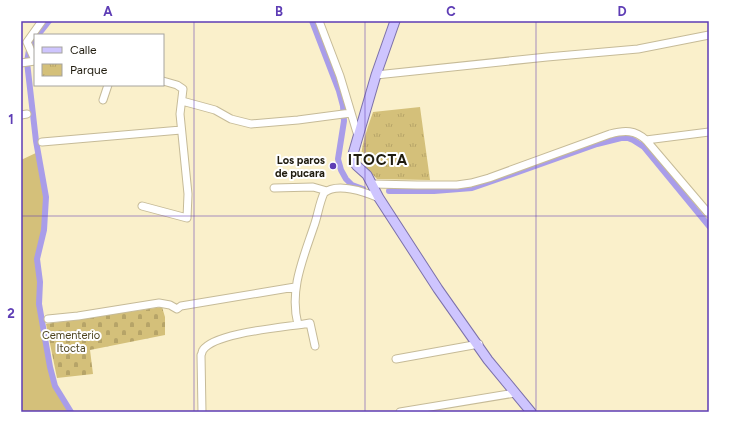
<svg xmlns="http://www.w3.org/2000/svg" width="730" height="433" font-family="Figtree,sans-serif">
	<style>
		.green { fill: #d4c07a }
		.cemetery { fill: url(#cemetery-stones) }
		.park { fill: url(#park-tufts) }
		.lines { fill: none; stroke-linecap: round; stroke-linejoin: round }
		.canal { stroke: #a99de9; stroke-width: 6 }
		.minor-casing { stroke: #c6bb98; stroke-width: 9 }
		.major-casing { stroke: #7c71aa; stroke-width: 11 }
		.minor { stroke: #fff; stroke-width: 7 }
		.major { stroke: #cec5fe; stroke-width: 9 }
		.grid { fill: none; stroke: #5e3db5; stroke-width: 1; stroke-opacity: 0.55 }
		.poi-dot { fill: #5e3db5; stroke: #fff; stroke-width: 1.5 }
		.labels { text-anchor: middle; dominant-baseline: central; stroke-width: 4; stroke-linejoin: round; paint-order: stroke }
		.poi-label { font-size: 11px; font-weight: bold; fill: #201c0f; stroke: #fff; text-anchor: end }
		.park-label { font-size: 11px; fill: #4e441f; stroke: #fff }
		.district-label { font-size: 15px; font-weight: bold; letter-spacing: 1px; fill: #201c0f; stroke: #fff }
		.neatline { fill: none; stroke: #5e3db5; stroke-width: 1.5 }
		.grid-label { font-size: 13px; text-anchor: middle; font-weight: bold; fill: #5e3db5 }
	</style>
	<defs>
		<pattern id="cemetery-stones" width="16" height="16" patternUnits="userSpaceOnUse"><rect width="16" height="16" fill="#d4c07a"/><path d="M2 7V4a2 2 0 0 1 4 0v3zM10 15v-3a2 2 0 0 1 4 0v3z" fill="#b6a468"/></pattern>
		<pattern id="park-tufts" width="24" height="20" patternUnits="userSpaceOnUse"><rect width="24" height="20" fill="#d4c07a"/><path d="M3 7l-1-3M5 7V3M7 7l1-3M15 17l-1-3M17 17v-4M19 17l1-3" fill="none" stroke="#b6a468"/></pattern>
	</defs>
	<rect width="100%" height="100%" fill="#faf0cb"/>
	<path class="green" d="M38,152L46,197L44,230L37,259L40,282L39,304L50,367L55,386L71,412H21V160Z"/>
	<path class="cemetery" d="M162,307L165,317V335L90,350L93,374L57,378L46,324Z"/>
	<path class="park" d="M420,107L430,180L377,179C373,174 366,170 363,165C357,155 369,124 373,112Z"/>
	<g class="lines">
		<path class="canal" d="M312,21L339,91L343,106L344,121L338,159L341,170L346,179L352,185L363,189
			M38,35L49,21
			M35,38L29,50L27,62L36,141L46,197L44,230L37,259L40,282L39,304L50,367L55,386L71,412
			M389,191H434L472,188L501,178L597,144L621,138H628L633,140L644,147L709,226"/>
		<g class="minor-casing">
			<path id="minor" d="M319,21L340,76L358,136
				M35,60L27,42L42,21
				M21,63L35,61
				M376,75L547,57L638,49L709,35
				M103,100L108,85
				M182,101L215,110L231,119L251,124L298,120L351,113
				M21,115L27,114
				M646,140L709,132
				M42,142L181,130
				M373,184L417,185H457L471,183L489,178L610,134C625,130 635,130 646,140L709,214
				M274,188L313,187L327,191
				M142,206L187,218L188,194L180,114L183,89L177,85L163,81
				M48,319L78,316L159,303L170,305L177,309L181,306L295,287
				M298,325C289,290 303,259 314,226C318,215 319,204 324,193C337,182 365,192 379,198
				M396,359L479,344
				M202,412L201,355C202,354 202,351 203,350C215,332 289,327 310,323L315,346
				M400,412L515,393"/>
		</g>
		<g class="major-casing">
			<path id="major" d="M395,21L376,75L353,154L354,162L357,166L367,175L379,198L438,289L488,360L531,412"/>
		</g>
		<use href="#minor" class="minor"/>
		<use href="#major" class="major"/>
	</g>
	<path class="grid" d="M194,21V412M365,21V412M536,21V412M21,216H709"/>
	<circle class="poi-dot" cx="333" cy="166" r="4"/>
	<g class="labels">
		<g class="poi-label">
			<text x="325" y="160">Los paros<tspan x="325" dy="13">de pucara</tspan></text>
		</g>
		<g class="park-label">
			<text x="71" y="335">Cementerio<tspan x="71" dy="13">Itocta</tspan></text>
		</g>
		<g class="district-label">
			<text x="378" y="160">ITOCTA</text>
		</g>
	</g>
	<rect width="730" height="433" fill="none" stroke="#ffffff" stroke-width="44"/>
	<rect x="34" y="34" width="130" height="52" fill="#ffffff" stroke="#a6a49f"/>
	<rect x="42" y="47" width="20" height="6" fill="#cec5fe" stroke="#a6a49f"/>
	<text x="70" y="54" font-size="12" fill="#201c0f">Calle</text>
	<rect x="42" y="64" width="20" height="12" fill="url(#park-tufts)" stroke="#a6a49f"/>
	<text x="70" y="74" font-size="12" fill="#201c0f">Parque</text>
	<rect x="22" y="22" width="686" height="389" class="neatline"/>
	<g class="grid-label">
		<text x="108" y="16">A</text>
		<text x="279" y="16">B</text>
		<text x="451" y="16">C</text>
		<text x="622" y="16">D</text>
		<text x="11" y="124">1</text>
		<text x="11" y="318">2</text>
	</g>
</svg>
